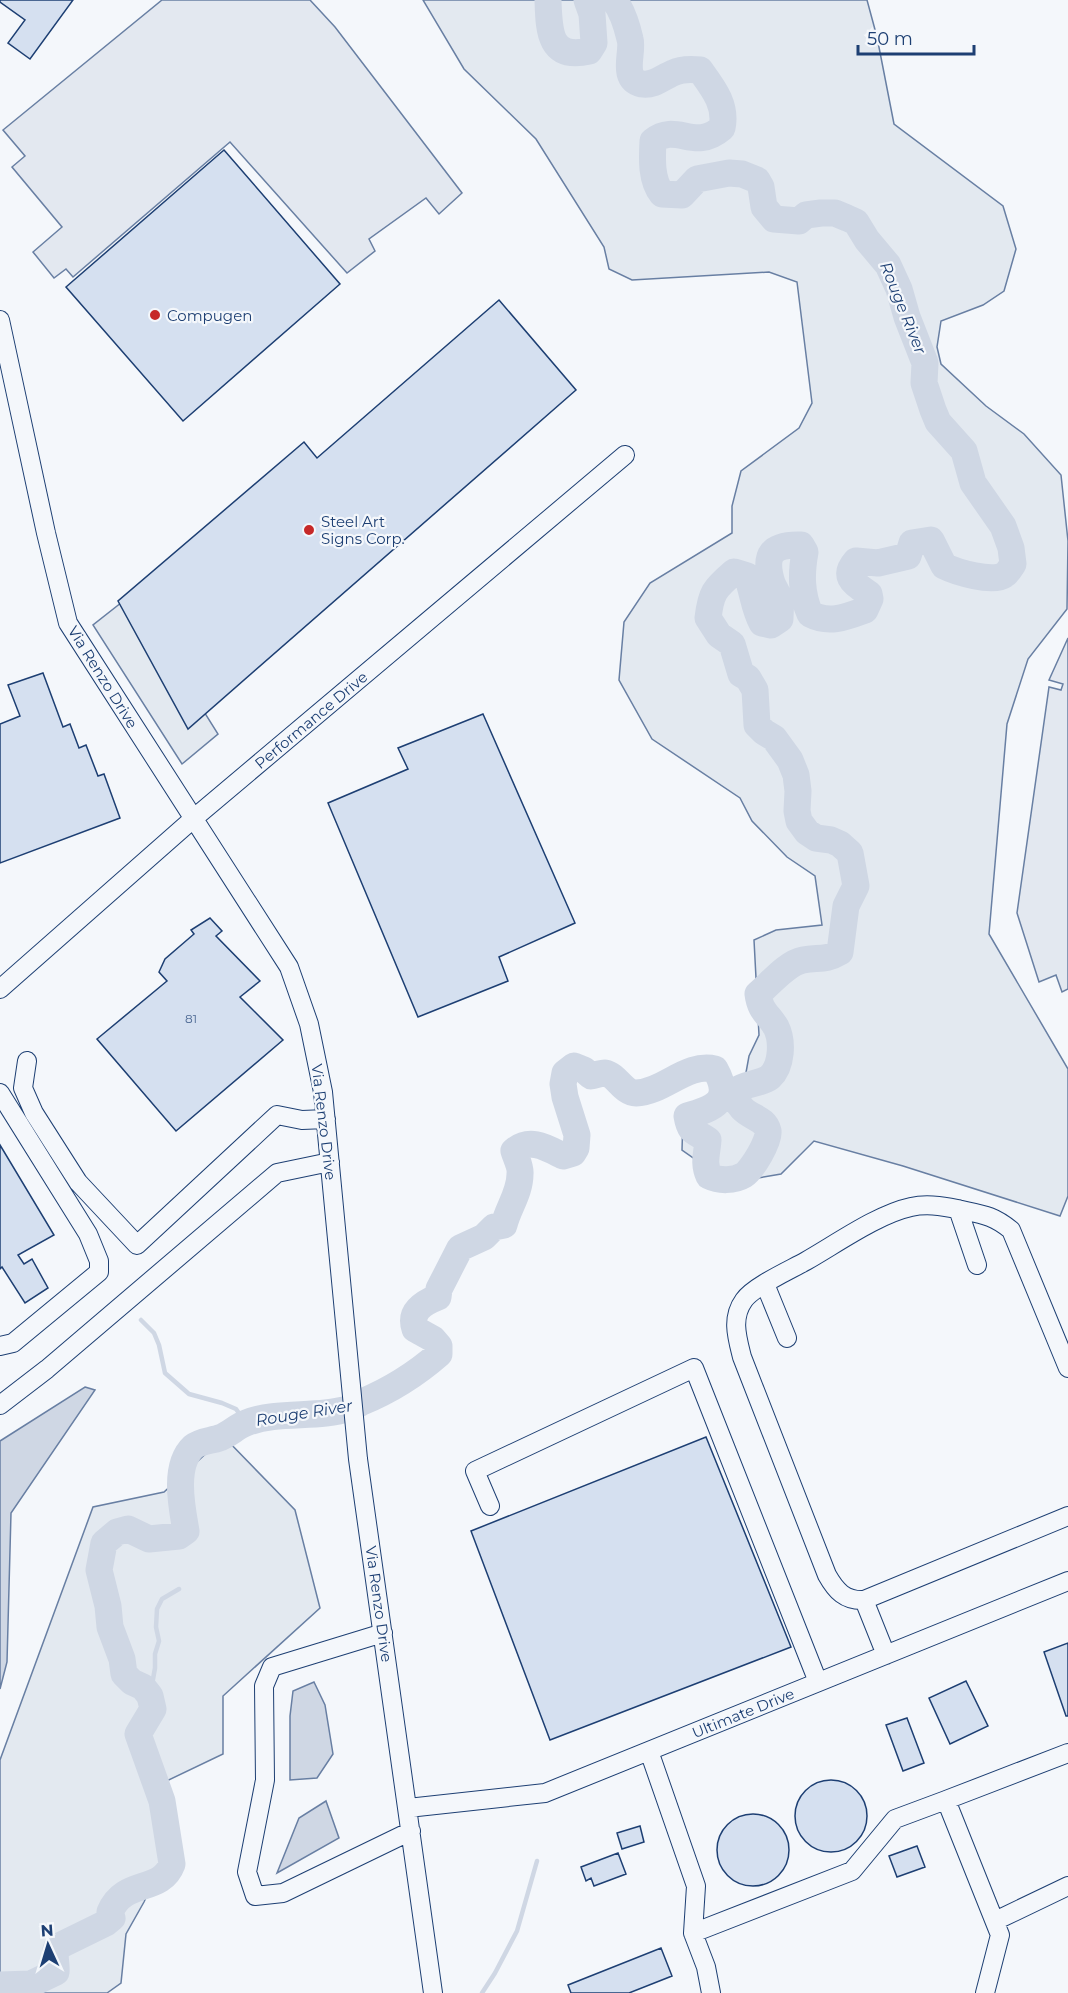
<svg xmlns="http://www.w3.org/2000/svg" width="1068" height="1993" font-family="Montserrat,sans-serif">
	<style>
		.green { fill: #e3e9f0; stroke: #687fa3; stroke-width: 1.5 }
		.parking { fill: #e3e8f0; stroke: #687fa3; stroke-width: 1.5 }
		.water { fill: #cfd7e4; stroke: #687fa3; stroke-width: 1.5 }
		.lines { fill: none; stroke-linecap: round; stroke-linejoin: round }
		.stream { stroke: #cfd7e4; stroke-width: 4.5 }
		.river { stroke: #cfd7e4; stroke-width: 27 }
		.building { fill: #d5e0f0; stroke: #1d3f73; stroke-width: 1.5 }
		.minor-casing { stroke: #1d3f73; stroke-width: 20 }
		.minor { stroke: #f4f7fb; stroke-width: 18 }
		.poi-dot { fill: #c62828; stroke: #f4f7fb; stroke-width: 2 }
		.labels { text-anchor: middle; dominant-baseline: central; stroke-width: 4.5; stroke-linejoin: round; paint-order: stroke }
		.number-label { font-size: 12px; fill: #4b6792 }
		.poi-label { font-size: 15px; fill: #1d3f73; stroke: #f4f7fb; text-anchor: start }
		.street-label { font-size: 15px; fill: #1d3f73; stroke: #f4f7fb }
		.water-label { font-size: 16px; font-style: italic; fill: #1d3f73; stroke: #f4f7fb }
	</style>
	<rect width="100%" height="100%" fill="#f4f7fb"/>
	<path class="green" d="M423,0H867L877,37L894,124L1003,206L1016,249L1004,291L983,305L941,321L937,347L941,364L986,406L1024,434L1061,475L1068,541L1067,609L1028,659L1007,724L989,934L1068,1069V1196L1060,1216L903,1166L814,1141L781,1174L729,1183L682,1150L683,1118L696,1107L727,1103L743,1089L749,1056L759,1035L754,940L776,930L822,925L815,876L787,857L752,821L740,798L652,739L619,680L624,622L650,583L732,533V506L741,471L799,428L812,403L797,282L769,272L632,280L609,269L604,247L536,139L464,69Z
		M131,595L218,734L182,764L93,625Z
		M224,1437L295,1510L320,1608L223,1696V1754L154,1787L163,1830L164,1859L144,1902L126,1934L121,1983L107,1993H0V1760L93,1507L164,1492Z"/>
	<path class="parking" d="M162,0H310L335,27L462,193L439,214L426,198L369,239L375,251L347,273L230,142L73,277L66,269L54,278L33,252L62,227L12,167L25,156L3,130Z
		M1068,638V989L1062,992L1056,975L1039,982L1017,913L1049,687L1061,690L1063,684L1049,680Z"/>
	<path class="water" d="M85,1387L95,1390L11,1513L7,1662L0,1689V1441Z
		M314,1682L325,1705L333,1754L317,1778L290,1780V1716L293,1691Z
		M326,1801L339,1838L277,1873L299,1818Z"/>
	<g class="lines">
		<path class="stream" d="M141,1320L154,1333L159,1345L165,1373L189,1394L222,1403L236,1409L246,1423
			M150,1696L155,1668V1654L159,1641L156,1627L157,1609L162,1599L179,1589
			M482,1993L495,1973L517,1931L537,1861"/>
		<path class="river" d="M548,0C549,31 549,60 589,51L594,43L592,14L587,0
			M0,1985L31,1984L56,1972C57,1963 53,1955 57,1947L106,1923L112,1918L110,1912C124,1878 161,1894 172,1864L162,1801L138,1734L153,1709L150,1696L143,1687L132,1682L124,1674L122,1659L110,1627L108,1606L99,1570L104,1543L117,1532L128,1529L149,1539L179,1536L186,1531C182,1508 173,1466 193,1447C200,1441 211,1441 219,1438C229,1435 237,1426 246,1423C279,1410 317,1419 350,1408C354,1407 358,1404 362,1402C391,1390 415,1375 439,1354V1346L433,1339L415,1329C409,1311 423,1303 438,1297L439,1289L460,1248L484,1237L494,1227L504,1225C508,1208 520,1193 520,1174C521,1167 516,1158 514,1151C530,1137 547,1148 563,1156L573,1153L576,1148L577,1135L565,1097L563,1084L565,1073L574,1066L584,1070L591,1076C595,1075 601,1073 605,1073C617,1075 623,1093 636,1093C664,1092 687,1062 715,1069C733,1101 715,1108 687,1116C690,1134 695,1131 708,1140C707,1154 703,1163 709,1176C719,1181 734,1181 744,1175C752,1170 770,1140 768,1131C764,1113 738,1120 735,1091C746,1083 761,1084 770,1077C782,1066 783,1041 776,1027C768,1014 760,1011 758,994C771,983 787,963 803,960C818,957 825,961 840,952L846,906L856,886L850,853L840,844L831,840L816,838L807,832L799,821L797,811L798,791L796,775L790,760L774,738L764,732L757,725L755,690L748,678L741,674L732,644L719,635L708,618C711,593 714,589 734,572L747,576C753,592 754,609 762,623L771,625L780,619C780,613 781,606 780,600C778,594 774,588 772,583C763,554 772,544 801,545L805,552C801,574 801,593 810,614C829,624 846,617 865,610L870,599L869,594C856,584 841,578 856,561L878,563L908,556L912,543L931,540L944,566C956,572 993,583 1004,575C1008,573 1011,567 1013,564L1011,548L1003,526L973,483L964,451L938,422L933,410L924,383L925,363L907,317L899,289L888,265L867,240L856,222L847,218L835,213H821L806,215L799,221L774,219L764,207L761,187L757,180L742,174L729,173L697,179L682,195L662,194C651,180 652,159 653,141C677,122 694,152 722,128C727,105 713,88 700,70C691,69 681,69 673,73C663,77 654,86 642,84C620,79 634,52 630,39C627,26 622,10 614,0"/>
	</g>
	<path class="building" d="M0,0H73L30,59L8,43L25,20L0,2Z
		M224,150L340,284L183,421L66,287Z
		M499,300L576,390L188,729L118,601L304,442L317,458Z
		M43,673L63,727L70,724L79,748L86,745L98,776L104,774L120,818L0,863V724L20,716L8,685Z
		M483,714L575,923L499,957L508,981L418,1017L328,803L408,769L398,748Z
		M210,918L222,931L216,936L260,981L240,997L283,1040L176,1131L97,1039L167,981L159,972L165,959L194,934L191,930Z
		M0,1145L54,1235L18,1255L24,1264L32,1259L48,1288L25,1303L2,1267L0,1269Z
		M706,1437L791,1647L550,1740L471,1531Z
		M1068,1643V1716H1066L1044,1652Z
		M966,1681L988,1726L950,1744L929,1698Z
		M907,1718L924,1763L903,1771L886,1725Z
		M795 1816a36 36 0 1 1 72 0a36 36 0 1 1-72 0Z
		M717 1850a36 36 0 1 1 72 0a36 36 0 1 1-72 0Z
		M640,1826L644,1842L622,1849L617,1833Z
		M917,1846L925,1867L897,1877L889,1856Z
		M618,1853L626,1874L594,1886L591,1878L586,1881L581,1867Z
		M661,1948L672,1976L629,1993H571L568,1985Z"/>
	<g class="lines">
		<g class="minor-casing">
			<path id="minor" d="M0,320L46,533L68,623L289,967L309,1024L323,1092L358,1459L433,1993
				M0,989L193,819L625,455
				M27,1061L23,1088L34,1113L78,1182L137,1245L277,1115L302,1120L326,1119
				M0,1093L88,1234L99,1261V1272L13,1343L0,1346
				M958,1209L977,1265
				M765,1284L787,1338
				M0,1405L47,1369L277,1173L330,1162
				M490,1506L475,1471L694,1368L818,1682
				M864,1600C845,1601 836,1591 827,1575L742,1357C737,1337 731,1318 744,1300C754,1286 790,1270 806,1261C836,1244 878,1214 911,1207C929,1203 948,1207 966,1211C986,1215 995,1217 1011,1230L1068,1368
				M383,1633L272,1667L264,1686L265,1780L247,1872L255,1896L283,1893L411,1831
				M886,1655L864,1600L1068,1516
				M649,1751L696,1886L693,1933L706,1967L711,1993
				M946,1800L1068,1753
				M408,1808L545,1793L1068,1581
				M995,1921L1068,1886
				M693,1933L852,1871L895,1819L946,1800L1000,1935L985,1993"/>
		</g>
		<use href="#minor" class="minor"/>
	</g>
	<g class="poi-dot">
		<circle cx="155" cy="315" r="6"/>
		<circle cx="309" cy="530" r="6"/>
	</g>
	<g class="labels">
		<g class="number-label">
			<text x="191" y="1018">81</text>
		</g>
		<g class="poi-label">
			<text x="167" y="315">Compugen</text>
			<text x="321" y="521">Steel Art<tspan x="321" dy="17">Signs Corp.</tspan></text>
		</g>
		<g class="street-label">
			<text transform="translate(103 677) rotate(58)">Via Renzo Drive</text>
			<text transform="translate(311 720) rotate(-40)">Performance Drive</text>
			<text transform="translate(324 1122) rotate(83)">Via Renzo Drive</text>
			<text transform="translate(379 1604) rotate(82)">Via Renzo Drive</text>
			<text transform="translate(743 1713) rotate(-22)">Ultimate Drive</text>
		</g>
		<g class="water-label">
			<text transform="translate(903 308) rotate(68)">Rouge River</text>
			<text transform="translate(304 1413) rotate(-9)">Rouge River</text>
		</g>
	</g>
	<g transform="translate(48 1945) rotate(356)" stroke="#f4f7fb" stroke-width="4.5" paint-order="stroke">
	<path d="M0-4.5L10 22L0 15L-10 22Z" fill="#1d3f73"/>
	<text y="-9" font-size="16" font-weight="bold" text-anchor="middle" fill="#1d3f73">N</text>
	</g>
	<path d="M858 45v9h116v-9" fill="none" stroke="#1d3f73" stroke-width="3"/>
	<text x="867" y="45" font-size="18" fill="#1d3f73" stroke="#f4f7fb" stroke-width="4.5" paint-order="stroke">50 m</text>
</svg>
